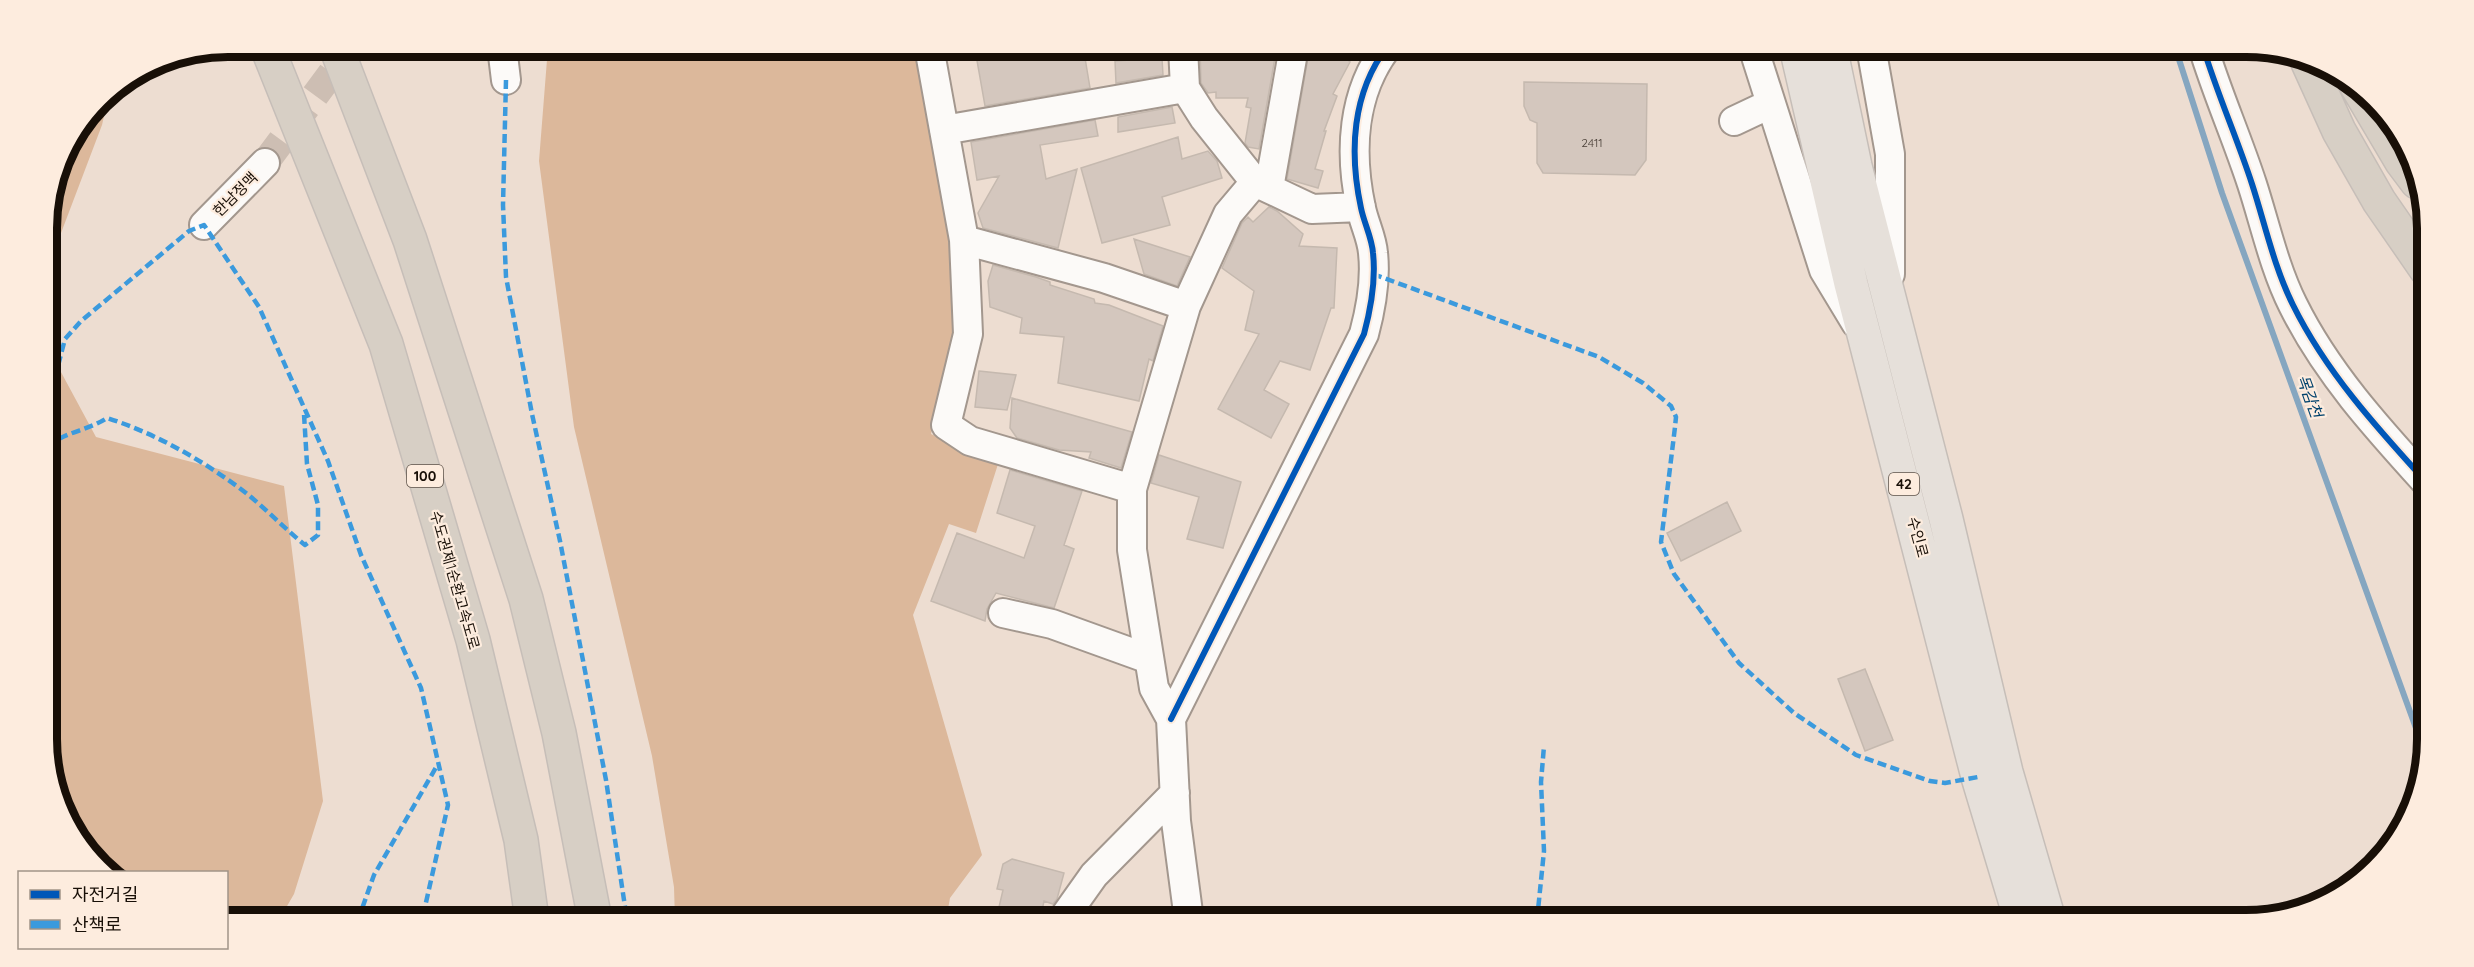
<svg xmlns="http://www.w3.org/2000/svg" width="2474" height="967" font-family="Quicksand,'Noto Sans KR',sans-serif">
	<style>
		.forest { fill: #dcb89b }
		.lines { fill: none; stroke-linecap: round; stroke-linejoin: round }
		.stream { stroke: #85a6c0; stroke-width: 6 }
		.building { fill: #d4c7be; stroke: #c5b9af; stroke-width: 1.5 }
		.minor-tunnel { stroke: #cdbeb3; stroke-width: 28; stroke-dasharray: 28 14; stroke-linecap: butt }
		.minor-casing { stroke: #a3978e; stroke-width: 32 }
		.major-casing { stroke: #c6beb8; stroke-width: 36 }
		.highway-casing { stroke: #c6beb8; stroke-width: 36 }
		.minor { stroke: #fcfaf8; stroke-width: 28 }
		.major { stroke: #e6e0da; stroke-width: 33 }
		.highway { stroke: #d7cfc5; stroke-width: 33 }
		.quiet { stroke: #3b9add; stroke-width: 4.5; stroke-dasharray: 9 4.5; stroke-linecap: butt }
		.cycleway-casing { stroke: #fdecde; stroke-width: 10 }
		.cycleway { stroke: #0057b8; stroke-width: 6 }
		.labels { text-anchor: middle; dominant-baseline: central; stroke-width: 4.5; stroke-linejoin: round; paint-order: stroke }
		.number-label { font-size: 12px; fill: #493f37 }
		.shield { fill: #fdecde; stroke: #5d5148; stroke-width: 1.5 }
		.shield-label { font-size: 14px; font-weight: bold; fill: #180f07 }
		.street-label { font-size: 15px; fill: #180f07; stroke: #fdecde }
		.water-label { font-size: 16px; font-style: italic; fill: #00426c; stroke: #fdecde }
		.rim { fill: none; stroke: #180f07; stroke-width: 8 }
	</style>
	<rect width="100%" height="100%" fill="#edddd1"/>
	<path class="forest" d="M548,47H918L954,251L957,327L931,434L967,451L999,461L976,533L949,524L913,615L982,855L950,898L946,920H675L674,887L652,756L574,427L539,161Z
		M110,90L102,125L47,270V215L65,147Z
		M48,348L96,437L284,486L323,801L294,894L279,920H227L226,872H112L91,859L50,774Z"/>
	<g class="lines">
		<path class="stream" d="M2175,47L2222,193L2425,753"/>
	</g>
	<path class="building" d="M1036,46H1083L1090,88L985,106L976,55Z
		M1216,46H1277L1259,149L1248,147L1245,143L1251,108L1246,107L1248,98H1216V92L1208,93L1201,83L1200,48Z
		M1310,46H1357L1348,60L1350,62L1333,94L1337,96L1324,131H1326L1315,169L1323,171L1318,188L1287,179Z
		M1162,58L1163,75L1116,83L1115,61Z
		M1524,82L1647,84L1646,160L1635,175L1543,173L1537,163V123L1530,120L1524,106Z
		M1172,107L1175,123L1118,132V117Z
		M1095,120L1098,136L1040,145L1046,179L1077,169L1058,248L983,228L978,213L999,176L977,180L971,142Z
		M1178,137L1182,159L1208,151L1217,161L1222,178L1162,197L1170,225L1102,243L1081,168Z
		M1269,207L1277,211L1303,234L1299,246L1337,248L1334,308H1331L1310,370L1280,361L1264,390L1289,404L1271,438L1218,409L1259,334L1245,330L1254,291L1222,268L1242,223L1248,217L1253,222Z
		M1134,239L1190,257L1177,286L1144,274Z
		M993,265L1036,277L1050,282V285L1094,299L1095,303L1109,305L1163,326L1153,361L1149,359L1139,401L1058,383L1064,337L1020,333L1022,318L990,307L988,281Z
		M979,371L1016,375L1007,410L975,407Z
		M1012,398L1132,432L1121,468L1089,458L1091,452L1059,450L1017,438L1010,428Z
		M1159,455L1241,482L1223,548L1187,539L1199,497L1151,483Z
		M1010,470L1082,491L1064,545L1074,549L1054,608L996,593L987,609L985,621L931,601L957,533L1024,558L1035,526L997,513Z
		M1727,502L1741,531L1681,561L1667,533Z
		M1865,669L1893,740L1865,751L1838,679Z
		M1012,859L1064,873L1057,899L1053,904L1044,901L1040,920H996L1003,890L997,889L1003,864Z"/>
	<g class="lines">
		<path class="minor-tunnel" d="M265,163L351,47"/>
		<g class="minor-casing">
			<path id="minor" d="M502,47L506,80
				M929,47L964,240L968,334L946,425L970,441L1132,489
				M1183,47L1185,88L1204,118L1255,182L1312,209L1361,207
				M1753,47L1824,270L1856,323
				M1871,47L1890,154V274
				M2203,47C2217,93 2237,138 2252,184C2265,224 2274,267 2293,305C2326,372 2377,428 2427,483
				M1734,121L1770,104
				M944,130L1185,88
				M1269,188L1294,47
				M204,225L265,163
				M964,240L1104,278L1186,306
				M1003,613L1052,624L1149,659
				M1171,719L1364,334C1371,308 1376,280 1373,253C1372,238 1364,223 1361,208C1349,152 1352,93 1387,47
				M1062,920L1094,875L1175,793
				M1189,920L1176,821L1171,719L1154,688L1132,550V489L1186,306L1228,214L1255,182"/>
		</g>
		<g class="major-casing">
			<path id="major" d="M1796,47L1851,284L1978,777L2021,920
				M1830,47L1855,166L1946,519L2006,772L2049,920"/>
		</g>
		<g class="highway-casing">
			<path id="highway" d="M267,47L386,344L473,640L521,840L532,920
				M336,47L410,240L526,599L559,733L595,920
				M2305,56L2339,131L2379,201L2426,269
				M2357,86L2402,162L2417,182"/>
		</g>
		<use href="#minor" class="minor"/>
		<use href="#major" class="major"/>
		<use href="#highway" class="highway"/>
		<path class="quiet" d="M506,80L503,205L506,277L532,414L560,541L606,780L627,920
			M1373,274L1599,357L1643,383L1671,406L1676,417L1675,427L1661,542L1674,574L1739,663L1794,713L1856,755L1930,781L1945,783L1978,777
			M48,404L65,339L81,321L189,231L204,225L259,307L328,461L361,555L421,688L448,805L422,920
			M48,410L55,440
			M48,446C65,432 89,430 107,418C157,434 204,461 246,493C266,509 285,529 305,545L318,535V505L307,464L304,414
			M358,920L374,875L438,764
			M1537,920L1544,851L1541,782L1544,746"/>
		<g class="cycleway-casing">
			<path id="cycleway" d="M2203,47C2217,93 2237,138 2252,184C2265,224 2274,267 2293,305C2326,372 2377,428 2427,483
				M1171,719L1364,334C1371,308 1376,280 1373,253C1372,238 1364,223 1361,208C1349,152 1352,93 1387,47"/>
		</g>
		<use href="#cycleway" class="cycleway"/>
	</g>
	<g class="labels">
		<g class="number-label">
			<text x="1592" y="142">2411</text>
		</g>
		<g class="shield">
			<rect x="407" y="465" width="36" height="22" rx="4.5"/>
			<rect x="1889" y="473" width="30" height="22" rx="4.5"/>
		</g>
		<g class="shield-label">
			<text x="425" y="476">100</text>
			<text x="1904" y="484">42</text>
		</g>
		<g class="street-label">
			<text transform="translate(235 194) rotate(-45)">한남정맥</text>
			<text transform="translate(1918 537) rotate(75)">수인로</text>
			<text transform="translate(455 580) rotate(74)">수도권제1순환고속도로</text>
		</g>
		<g class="water-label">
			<text transform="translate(2310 396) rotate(70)">목감천</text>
		</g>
	</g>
	<path d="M0 0H2474V967H0ZM228 57H2246A171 171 0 0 1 2417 228V739A171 171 0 0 1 2246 910H228A171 171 0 0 1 57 739V228A171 171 0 0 1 228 57Z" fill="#fdecde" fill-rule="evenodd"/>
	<path class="rim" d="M228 57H2246A171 171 0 0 1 2417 228V739A171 171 0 0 1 2246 910H228A171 171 0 0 1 57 739V228A171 171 0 0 1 228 57Z"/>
	<rect x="18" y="871" width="210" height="78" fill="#fdecde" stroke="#a19488" stroke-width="1.5"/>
	<rect x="30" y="890" width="30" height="9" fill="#0057b8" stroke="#a19488" stroke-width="1.5"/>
	<text x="72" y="901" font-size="18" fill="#180f07">자전거길</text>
	<rect x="30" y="920" width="30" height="9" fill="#3b9add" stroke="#a19488" stroke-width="1.5"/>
	<text x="72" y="931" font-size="18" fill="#180f07">산책로</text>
</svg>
